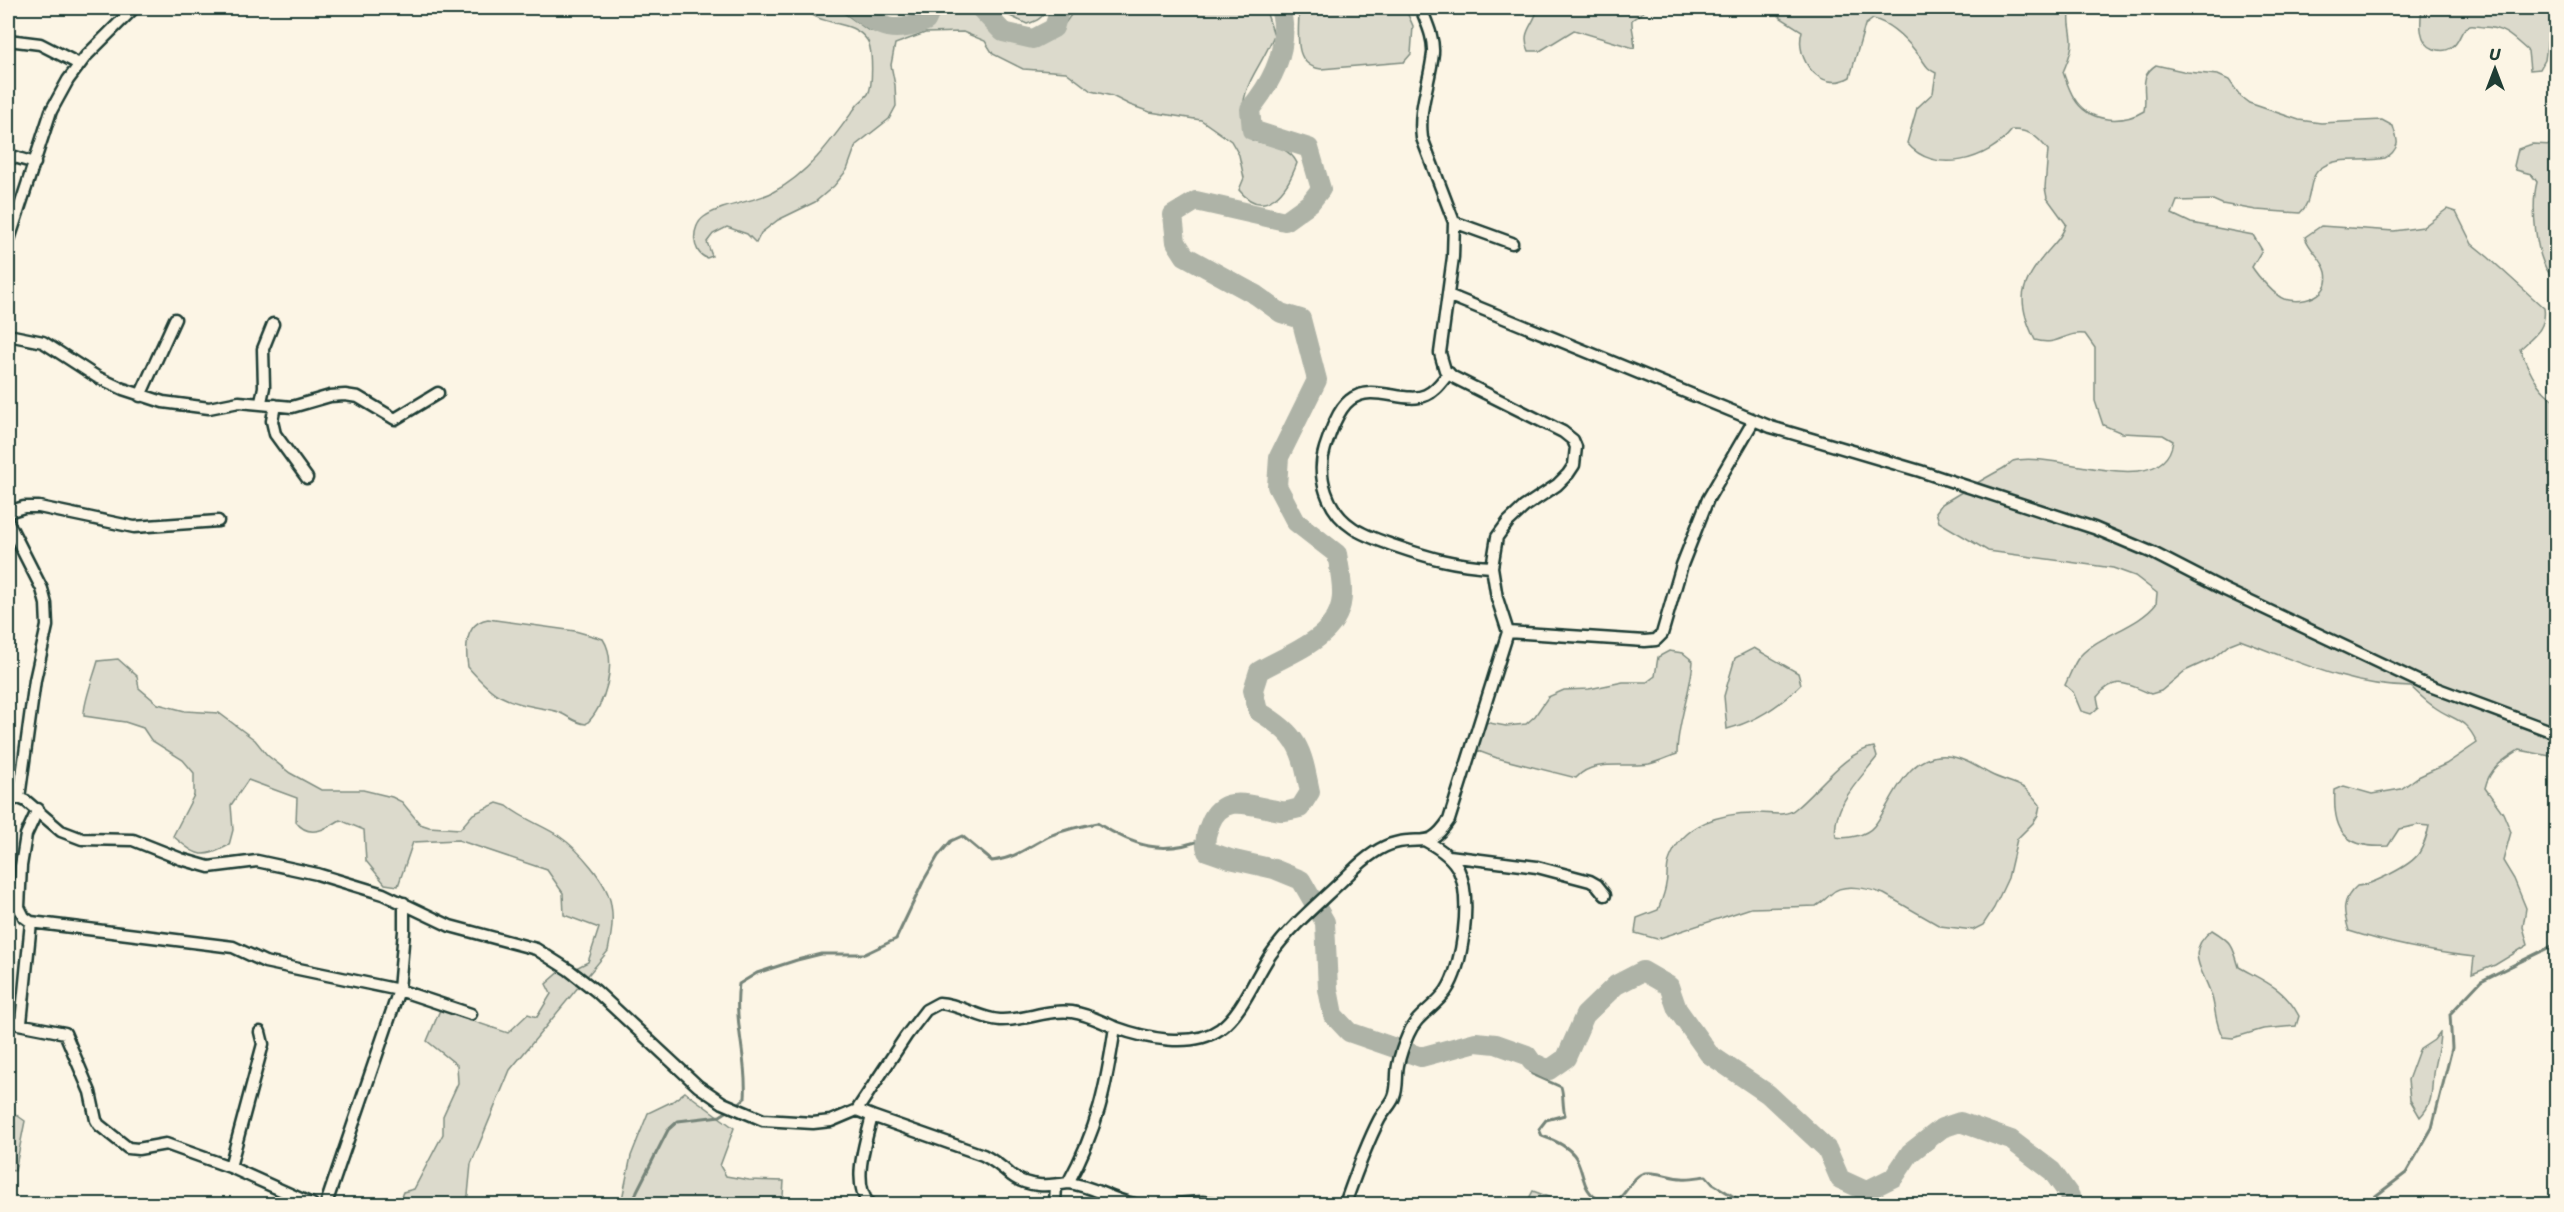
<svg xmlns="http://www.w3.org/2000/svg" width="2564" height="1212" font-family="Sriracha,sans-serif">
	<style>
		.green { fill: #dcdacc; stroke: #7e8c80; stroke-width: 1.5 }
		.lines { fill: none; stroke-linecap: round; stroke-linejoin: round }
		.stream { stroke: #758479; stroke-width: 3 }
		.river { stroke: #aeb3a7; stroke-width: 20 }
		.street-casing { stroke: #1f3d34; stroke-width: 15 }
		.street { stroke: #fcf5e5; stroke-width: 10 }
	</style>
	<rect width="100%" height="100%" fill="#fcf5e5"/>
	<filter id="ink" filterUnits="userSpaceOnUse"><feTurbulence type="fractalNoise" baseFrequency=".0167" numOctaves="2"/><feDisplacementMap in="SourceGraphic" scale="12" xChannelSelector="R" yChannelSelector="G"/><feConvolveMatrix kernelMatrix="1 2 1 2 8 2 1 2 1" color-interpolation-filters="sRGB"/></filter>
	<g filter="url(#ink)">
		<path class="green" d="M804,8H837L869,31L897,33L916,29L929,22L944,8H971C994,32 1023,62 1054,34C1063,26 1070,19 1074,8H1265L1274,35C1258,76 1229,94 1252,140C1269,145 1289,146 1297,163C1288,189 1265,222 1239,190L1244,178L1239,155L1231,141L1201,120L1150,112L1130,105L1112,96L1091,91L1066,72L1023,69L993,54L985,41L963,32L925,33L895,44L891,65L895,85L896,106L889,119L856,145L847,170L834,186L815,202L778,220L761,233L756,243L747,234L727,227L713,234L707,242L712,256L707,258C691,253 691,226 704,217C725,203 752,203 773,192C810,173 834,137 858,104C861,101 865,98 868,94C873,86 873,48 867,40C851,18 822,28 804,8Z
			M877,8H911L908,13C895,16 888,16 877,8Z
			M999,8H1047C1043,18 1037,21 1027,24L1008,15Z
			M1297,8H1405L1413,26L1411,54L1404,62L1321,69C1292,65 1299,33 1299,10Z
			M1538,8H1649L1632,20C1631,31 1636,38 1634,48L1574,30L1540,51H1529C1520,31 1534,26 1538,8Z
			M1772,8H2071C2067,20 2072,30 2072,42C2072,53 2067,62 2063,72C2066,80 2069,90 2074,98C2088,122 2121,125 2144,111C2148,92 2137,77 2156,65L2187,72L2218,75L2229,80L2241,97L2249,103L2299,120L2321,123L2382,120L2393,126C2394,131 2398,139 2397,144C2396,150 2390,156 2385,158C2364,163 2339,155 2321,168C2306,179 2314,201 2300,213L2256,210L2222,204L2213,200L2177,201L2172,214L2191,223L2253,235L2262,250L2252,267C2257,275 2275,296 2284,299C2303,304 2331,297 2326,272C2323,259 2309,250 2305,237L2321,226L2394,231L2423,227L2447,209L2456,212L2472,244L2488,257L2544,308C2547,328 2534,336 2520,349C2529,370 2536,389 2556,401V757L2519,750C2503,760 2489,769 2485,788L2503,813L2511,832L2503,861L2514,879L2526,908L2523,927L2528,945L2495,965L2472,974L2474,957C2431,952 2390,944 2349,931C2343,911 2341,900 2357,886C2371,885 2411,866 2419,853C2424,845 2427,836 2429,826L2418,825L2399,829L2388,846C2346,849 2332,832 2335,790L2344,786L2372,794L2401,789L2418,777L2446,764L2477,743C2466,717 2453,721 2433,706C2425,701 2418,693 2411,687C2351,687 2296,661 2240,640L2230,644L2213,658L2185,671L2161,691L2151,694C2129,685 2115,674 2097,697L2099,707L2091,714L2081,711L2073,692L2065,685C2069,677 2072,668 2077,660C2092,637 2138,628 2156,604L2157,593L2135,576L2113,568L1988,551L1939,522L1936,512L1942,504C1962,492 1981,480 2002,469C2006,467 2010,463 2013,461C2053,449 2164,503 2173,441L2163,435L2122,433L2103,425L2095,401V348L2085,334C2065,331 2058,347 2035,340C2016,301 2019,284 2048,251C2056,242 2063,235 2066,224L2047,198L2045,188L2048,150C2038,137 2030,130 2012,130C1989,160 1934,176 1907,143L1917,108L1933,93L1936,73C1925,68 1925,62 1917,53C1906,39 1891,23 1873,19L1865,25L1850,77C1821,94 1794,60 1802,31L1781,18Z
			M2422,8H2552L2545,60L2540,69L2530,70L2528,51C2512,37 2505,28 2484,27C2480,27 2473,25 2470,26C2459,29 2461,42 2452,47C2447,51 2440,51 2434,49C2418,43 2420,22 2422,8Z
			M2532,144L2553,145L2556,148V255L2553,270L2549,273C2535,254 2531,205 2537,182L2531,174L2516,170L2514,166L2518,149Z
			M488,619L575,631L603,639C618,662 605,707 586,724C573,723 567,714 555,711C537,707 517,705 500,696C488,690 477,677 468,667C465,648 465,623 488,619Z
			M1754,648L1798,673L1801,684C1780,706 1757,721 1727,729L1724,696L1735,658Z
			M1669,651L1683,653L1693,661C1691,693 1677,722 1677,754C1668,757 1658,762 1649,764C1627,768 1593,758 1576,778L1497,758L1478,751L1479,731L1484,722L1506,726L1526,724L1535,716L1548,697L1564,690L1589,689L1623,682H1647L1655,676L1658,657Z
			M118,659L137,676L139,688L158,704L185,711L219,713L255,740L267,755L290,773L321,790H363L392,797L402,802L420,824L429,827L460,829L473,814L497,803L507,806C523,819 542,825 559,836C578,849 608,882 611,905C614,920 611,936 608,951L510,1070L471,1164L468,1195L464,1204H398L403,1192L414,1189L443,1134V1116L458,1083L457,1065L427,1041L440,1010L508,1033L528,1014L537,1017L551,994L546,984L562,970L578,967L588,962L599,928L564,915L563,893L547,870L458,840L413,842L398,886L385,884L366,861L364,830L340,820C326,829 309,839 296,822L297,798L248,780L231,805L233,830L229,845C201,860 197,856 173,836L194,795V773L183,760L151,740L143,728L125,722L84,716C83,703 94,676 98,661Z
			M1874,747L1877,757C1860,779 1831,807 1836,837C1847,839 1866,836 1874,826C1894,801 1905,753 1947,756C1962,757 1977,767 1990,774C2001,780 2014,782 2024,788C2030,792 2036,800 2040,805L2038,815L2033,823L2017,839L2008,878L1994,908L1983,925L1973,930L1940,926L1884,894C1870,889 1843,882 1831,894C1825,899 1823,902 1816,906L1751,908L1657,939L1635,933L1637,918L1658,910C1661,902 1665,893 1666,884C1668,877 1666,868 1669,861C1682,823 1723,812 1759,813C1771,813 1786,817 1795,809C1817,792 1845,751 1874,747Z
			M2212,930C2232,942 2233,946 2239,967C2266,982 2284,988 2299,1016L2296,1026L2263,1029L2233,1038L2223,1037C2215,1024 2216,1011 2212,997C2204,970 2183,953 2212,930Z
			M2440,1032C2440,1048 2435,1058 2433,1074C2431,1091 2434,1103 2420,1117L2410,1100L2408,1080L2419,1050L2434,1040Z
			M685,1092L734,1128L720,1166L726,1176L749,1180L784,1181L783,1196L777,1204H621L631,1156L648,1113L673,1101Z
			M8,1109L25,1121L15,1171L8,1170Z
			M1533,1191L1549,1197L1557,1204H1526Z"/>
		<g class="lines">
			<path class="stream" d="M1527,1055L1528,1066L1532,1074L1561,1087C1564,1096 1562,1105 1565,1115L1546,1120L1539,1129L1542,1136C1554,1140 1566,1145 1574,1155C1585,1169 1580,1193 1602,1201C1625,1209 1627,1177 1645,1173C1657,1171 1671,1178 1682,1178C1690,1179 1698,1177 1706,1176L1713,1184L1746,1204
				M736,1106L745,1098C748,1060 733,1022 739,984L757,973L797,960L821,954H865L896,939L924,880L938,856L951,841L962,836L992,861C1018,858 1030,845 1052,835C1066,829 1082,826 1097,823C1134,846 1162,856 1204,839
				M633,1204L637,1191L668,1130L678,1121L720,1116L731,1109
				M2365,1204L2406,1173L2432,1128L2452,1048L2450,1014L2481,981L2556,944"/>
			<path class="river" d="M855,8C880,29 895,34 926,21L932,8
				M980,8L1003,32L1033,39L1054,28L1060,8
				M1280,8C1291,46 1274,80 1250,109L1252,130L1309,148L1321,189L1310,203L1285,221L1196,201L1173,215L1176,242L1185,256L1256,295L1281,313L1301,319L1317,380L1279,457L1277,486L1296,522L1337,554C1339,566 1342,579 1342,591C1344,637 1291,652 1259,671L1253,690L1258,711C1299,736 1301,747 1310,792L1300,808C1294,809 1287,812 1281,811C1256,808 1223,790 1210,824C1206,834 1204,840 1207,851L1230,859L1274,869L1301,880L1325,922L1328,989L1333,1015L1349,1032L1421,1057L1476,1042L1496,1044L1527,1055L1532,1062L1549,1070L1566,1058L1585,1015L1616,985L1643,971L1669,986L1677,1009L1709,1054L1768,1094L1827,1149L1840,1179L1866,1191L1894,1177L1910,1153L1942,1128L1960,1122L2011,1140L2052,1171L2070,1196L2069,1204"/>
			<g class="street-casing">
				<path id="street" d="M8,40L40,44L79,64
					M8,155L35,163
					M1454,222L1512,243
					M8,243L51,111L68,80L86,56L134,8
					M1448,295L1771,427L1920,471L2094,528L2153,553L2223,589L2422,683L2556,733
					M8,335L43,342L97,377L123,389L163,402L209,408L239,402L292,407L330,396L345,395L358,397L395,419L438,393
					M1449,373C1442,381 1436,391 1426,395C1405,405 1372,382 1350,400C1338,409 1330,433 1325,448C1316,476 1327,511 1353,528C1365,536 1381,541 1395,546C1430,558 1454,565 1492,567
					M140,396L175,319
					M261,402L264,387L263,349L273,324
					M275,405L272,421L275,434L307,478
					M8,512L24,507H39L134,527L218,521
					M8,522L42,589L46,604L47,626L35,680L19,798
					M1508,632L1645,641L1656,640L1662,634L1682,565L1708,499L1754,420
					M8,801L19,798L26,801L61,831L82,839L133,840L181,859L209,867L257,861L317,874L383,894L450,926L536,949L569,970L596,991L698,1086L723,1103L763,1120L813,1123L831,1121L857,1110L906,1036L926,1010L939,1003C961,1004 979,1019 1000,1020C1024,1021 1047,1009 1072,1012C1087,1014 1100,1021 1114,1027C1144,1038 1192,1049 1220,1029C1243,1012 1255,977 1271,954C1292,924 1324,899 1350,873C1362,861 1378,847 1395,843C1423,836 1429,850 1449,820L1508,632L1497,598L1492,567L1497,537L1508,522L1524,507L1557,485L1568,474L1574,465L1576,447L1573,440L1563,432L1453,377L1445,370L1440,353L1453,257L1454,222L1422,138C1418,108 1430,82 1433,53C1434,37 1426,22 1421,8
					M1449,856L1537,867L1590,881L1597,885L1605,895
					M31,922L233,947L265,962L399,990L471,1014
					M8,1022L65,1033L90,1092L96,1120L99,1125L128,1148L138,1149L166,1144L230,1167L312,1204
					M21,1023L31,922L24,917L19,907L21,866L26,835L38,809
					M1115,1027C1106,1088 1098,1128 1068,1183C1091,1185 1111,1200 1134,1204
					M857,1110L872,1116C866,1141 851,1182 869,1204
					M872,1116L983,1155C995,1161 1002,1167 1011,1175C1028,1188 1049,1186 1068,1183
					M230,1167L263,1044L260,1032
					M326,1204L399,990L404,931V903
					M1055,1204L1056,1185
					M1175,1204L1202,1202L1222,1204
					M1345,1204C1355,1176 1365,1147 1379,1120C1383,1112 1391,1105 1394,1097C1398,1088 1396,1075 1398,1065C1400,1055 1404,1044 1408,1035C1416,1015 1434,1008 1446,991C1463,966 1472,899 1459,871C1453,857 1439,848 1426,841"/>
			</g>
			<use href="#street" class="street"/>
		</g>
	</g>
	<rect width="2564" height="1212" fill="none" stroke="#fcf5e5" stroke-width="30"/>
	<rect x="15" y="15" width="2534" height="1182" fill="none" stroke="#1f3d34" stroke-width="2" filter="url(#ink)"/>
	<g transform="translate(2495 69)" stroke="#fcf5e5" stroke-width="4.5" paint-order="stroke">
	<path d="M0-4.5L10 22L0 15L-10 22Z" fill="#1f3d34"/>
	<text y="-9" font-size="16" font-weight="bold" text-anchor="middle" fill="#1f3d34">U</text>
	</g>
</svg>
